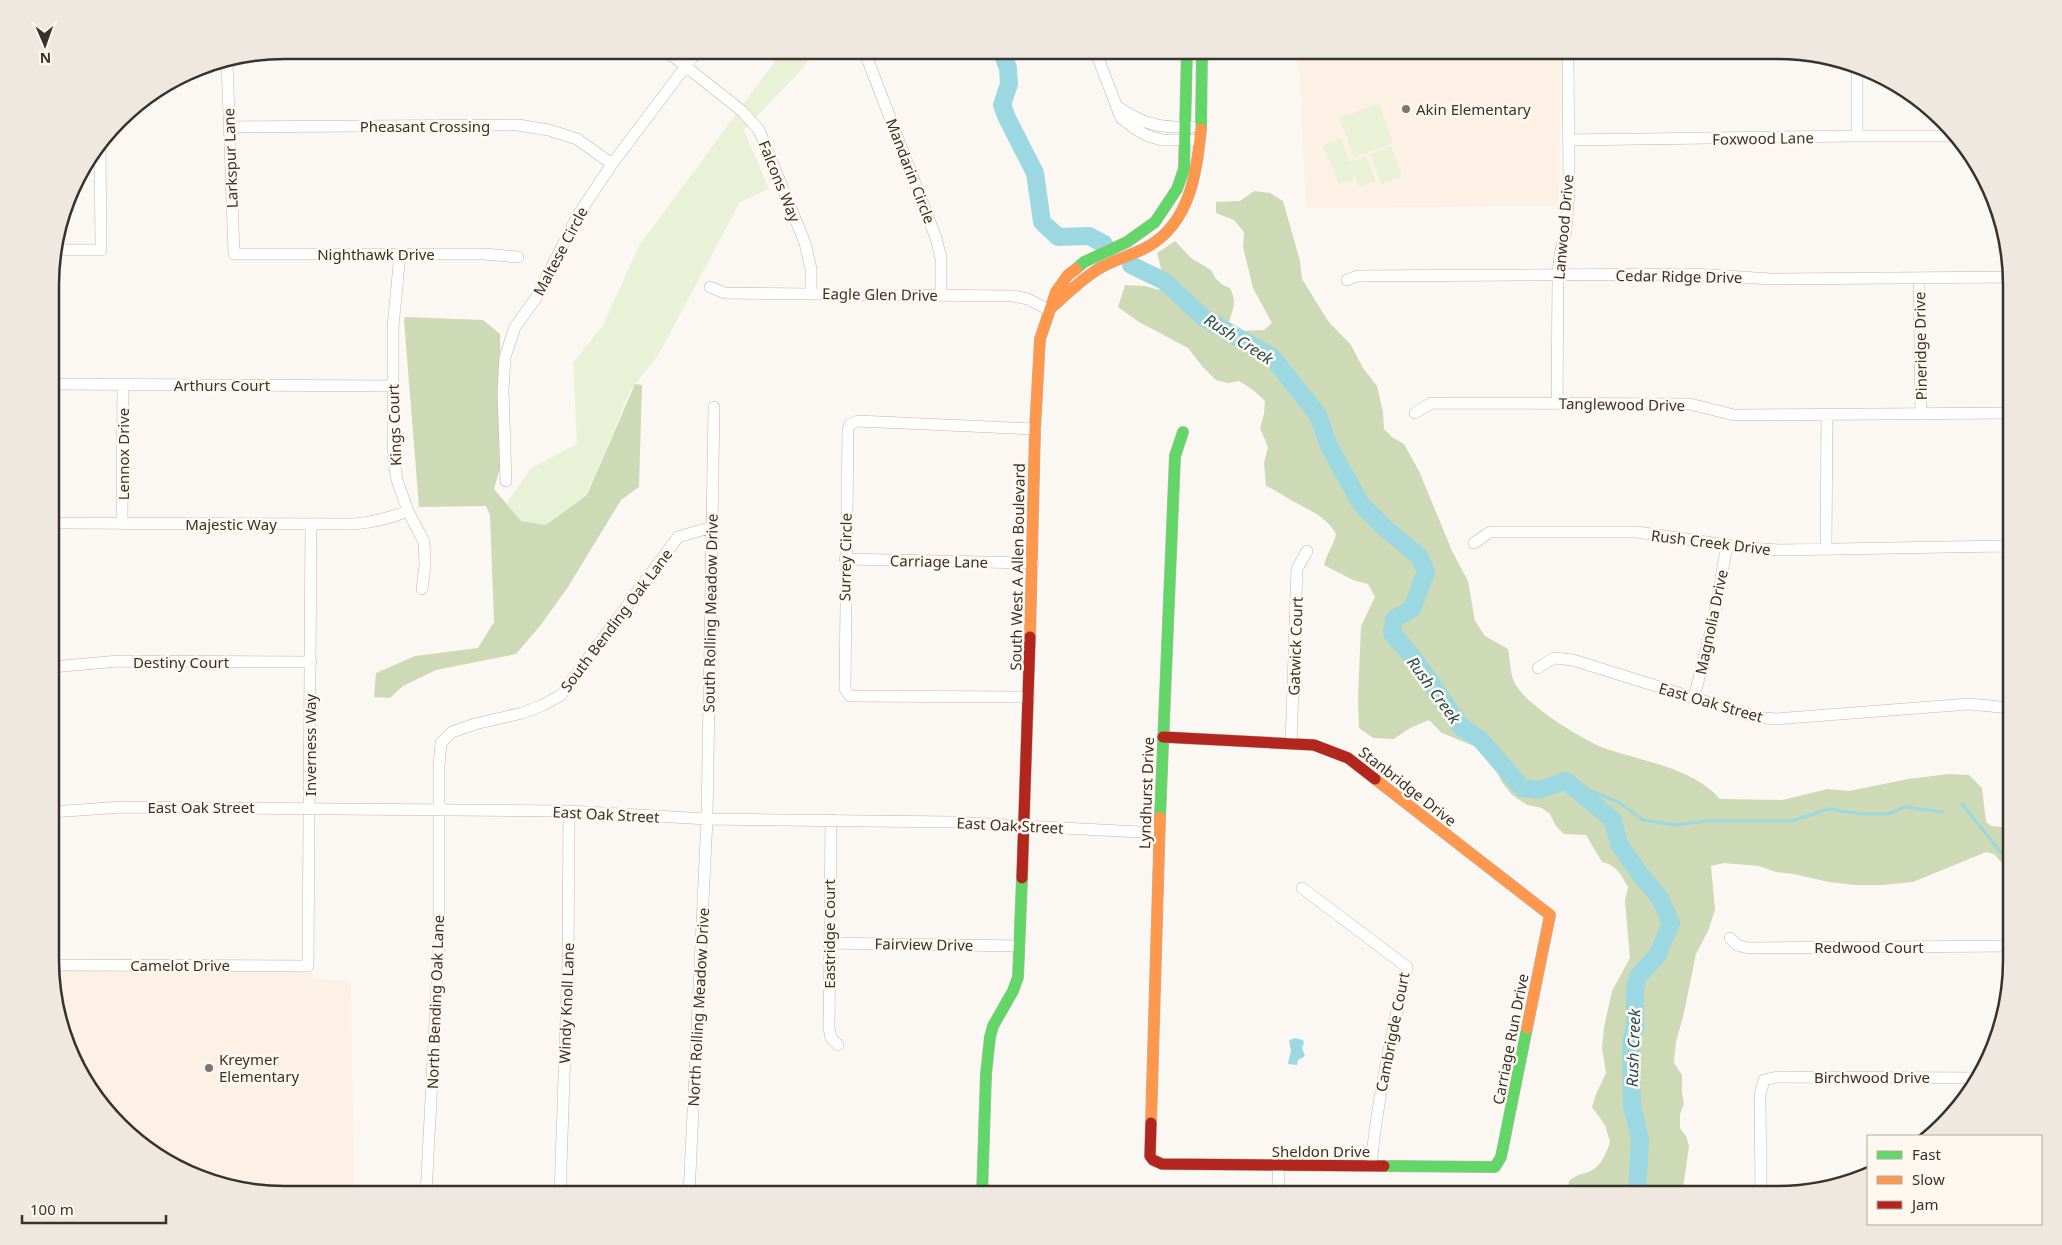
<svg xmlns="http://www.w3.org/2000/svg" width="2062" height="1245" font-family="'Noto Sans',sans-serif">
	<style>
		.education { fill: #fdf1e6 }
		.green { fill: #e9f1d7 }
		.forest { fill: #ced9b5 }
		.water { fill: #9cd8e2 }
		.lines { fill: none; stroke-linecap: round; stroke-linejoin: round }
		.stream { stroke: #9cd8e2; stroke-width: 3 }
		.river { stroke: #9cd8e2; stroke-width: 18 }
		.street-casing { stroke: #bcb8b3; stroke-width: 12 }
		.fast-casing { stroke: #bcb8b3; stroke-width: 12 }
		.slow-casing { stroke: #bcb8b3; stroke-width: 12 }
		.jam-casing { stroke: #bcb8b3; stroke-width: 12 }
		.street { stroke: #fefefd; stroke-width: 11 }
		.fast { stroke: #63d668; stroke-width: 11 }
		.slow { stroke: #ff974d; stroke-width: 11 }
		.jam { stroke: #b3261e; stroke-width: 11 }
		.poi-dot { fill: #7c7772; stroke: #fef8f1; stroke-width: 2 }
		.labels { text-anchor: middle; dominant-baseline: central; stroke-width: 5; stroke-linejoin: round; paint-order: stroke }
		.poi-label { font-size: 15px; fill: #38322c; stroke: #fef8f1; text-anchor: start }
		.street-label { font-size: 15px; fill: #38322c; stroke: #fef8f1 }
		.water-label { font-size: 16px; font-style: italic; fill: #234c53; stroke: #fef8f1 }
		.rim { fill: none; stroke: #38322c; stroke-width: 2.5 }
	</style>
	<rect width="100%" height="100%" fill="#fbf8f4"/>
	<path class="education" d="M1298,50H1561L1559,206L1306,208Z
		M52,968H311L312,979L351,980L354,1195H284L223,1187L167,1163L89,1091L52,991Z"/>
	<path class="green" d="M783,50H815L802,69L744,130L769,189L740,202L659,354L630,391L587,495L546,525L521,521L506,504L531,468L577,444L573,363L603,325L639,246Z
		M1379,103L1393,143L1354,157L1339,118Z
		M1341,138L1349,162L1366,156L1375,181L1359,187L1351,166L1354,179L1339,184L1323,146Z
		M1391,146L1402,176L1382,184L1370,154Z"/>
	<path class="forest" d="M1254,191L1270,193L1283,201L1300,261L1302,279L1328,321L1351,345L1363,368L1377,386L1383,412L1384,429L1392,437L1404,444L1419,471L1452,551L1468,581L1475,621L1485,636L1508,649C1510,659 1510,670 1513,679C1520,702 1584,741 1607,749C1645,762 1693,768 1720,799L1782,800L1828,789L1849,791L1908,779L1949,774L1969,775L1982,788L1986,822L1991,826L2012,828V864H2003L1994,854L1986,852L1913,882L1882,885H1856L1829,882L1793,874L1776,872L1759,866L1724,863L1711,866L1715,910L1708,931L1696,954L1683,1017L1676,1041L1674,1063L1682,1075V1092L1684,1104L1680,1114V1128L1686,1136L1689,1146L1682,1195H1568L1569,1181C1579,1172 1585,1175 1594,1169C1602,1164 1607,1151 1610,1142L1605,1125L1592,1107L1596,1094L1606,1073L1602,1048L1604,1027L1612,991L1630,958L1625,901L1628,887C1621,875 1617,865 1602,862L1586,835L1564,834L1556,826L1550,814L1542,808L1527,805L1512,795L1501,781L1493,761L1476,747L1442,733L1429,720L1410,728L1394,739L1373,738L1359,728L1358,699L1361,626L1375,597L1368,584L1353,580L1324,565C1327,553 1334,545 1336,534C1324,513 1304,509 1286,497C1279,493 1274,489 1266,486L1264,463L1268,447L1260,428L1264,414L1265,401L1253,390L1239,381L1228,383L1216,380L1202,366L1188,348L1139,322L1118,307L1125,285L1145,286L1159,290L1164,280L1157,253L1175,241L1191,258L1211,270L1215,278L1223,285L1230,288C1237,301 1233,309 1229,322L1240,331L1264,330L1272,323L1253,288L1243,247L1244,232L1234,220L1216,213V202L1240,201Z
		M405,317L483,320L500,334L501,465L494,489L521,521L546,525L587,495L635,384L642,385L639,487L621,500L568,587L540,626L516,654L436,670L403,686L390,698L374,697L376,673L415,656L478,648L494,622L490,515L486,506L419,507L404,320Z"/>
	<path class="water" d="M1294,1038L1303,1040L1304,1043L1302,1048L1305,1056L1298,1060L1297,1065L1288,1064L1291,1050L1289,1041Z"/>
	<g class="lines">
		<path class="stream" d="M1566,781L1618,802L1643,820L1676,825L1705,821H1792L1828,809L1861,814H1888L1905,807L1943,812
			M1962,804L2012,866"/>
		<path class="river" d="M1001,50L1008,68L1009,84L1002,105L1007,118L1035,173L1042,222L1058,237L1089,236L1104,244
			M1131,265L1164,281L1204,318L1272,357L1318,415L1329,446L1361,504L1387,530L1419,556L1426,572L1412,609L1394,619L1392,633L1412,656L1462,728L1480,739L1522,788L1538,790L1566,781L1613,820L1619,844L1639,873L1660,898L1671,923L1657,956L1639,975L1635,988V1027L1631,1041L1632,1106L1640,1139L1637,1195"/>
		<g class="street-casing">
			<path id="street" d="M665,50L742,111L759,130L805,243L811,269V294
				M864,50L936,238L941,258V295
				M1095,50L1121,118L1134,128L1148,136L1162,140H1193
				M227,61L234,254H484L518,257
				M1118,107C1144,125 1161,128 1192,127
				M229,127L518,125L549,130L577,139L612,164
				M1857,136V66
				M1569,140L1857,136H1957
				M53,250H101L100,147
				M400,254L393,327V454L397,480L408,511L424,542L425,565L422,589
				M1919,279L1921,414
				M1347,280L1357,276L1694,274L1771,279L2011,277
				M710,287L725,293L1013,296L1028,299L1049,310
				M52,384L393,386
				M1557,403L1558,275L1560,254L1566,230L1569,192L1568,50
				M1415,413L1431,403L1690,404L1734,415L2011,413
				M506,481L503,391L505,357L515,327L536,298L578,215L612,164L698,50
				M52,523L353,524C373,523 389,518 408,511
				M122,524L123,385
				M1474,543L1490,532H1637L1747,548L1780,550L2004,546L2011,548
				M1826,549L1827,415
				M845,559L1033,563
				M52,667L119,661L311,662
				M1538,668L1554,658L1573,660L1755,717L1776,719L1969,704L2011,708
				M1029,697L850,696L845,689L848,429L850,424L858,421L1035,429
				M1694,698L1714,618L1727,545
				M1291,744L1297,569L1307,551
				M52,812L122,807L569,811L707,819L952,822L1159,833
				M831,820L829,1028L831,1038L838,1045
				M1302,888L1407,967C1392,1033 1377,1099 1371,1166
				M1730,938L1737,945L1748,948L2012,946
				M828,943L1019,946
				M52,965L308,966L311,524
				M1278,1165L1279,1195
				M426,1195L439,944V766L441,743L452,732L475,724L522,713L543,705L561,695L678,537L712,527
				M560,1195L568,961L569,811
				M689,1195L707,819L714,407
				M1761,1195L1760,1095L1764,1080L1777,1077L1981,1078"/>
		</g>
		<g class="fast-casing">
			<path id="fast" d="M1201,129L1202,50
				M1076,269L1084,262L1127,242L1155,222L1177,189L1184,169L1187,50
				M1160,817L1175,456L1183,432
				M1384,1166L1495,1167L1501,1157L1527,1028
				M982,1195L986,1074L990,1037L993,1026L1013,991L1018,977L1022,878"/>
		</g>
		<g class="slow-casing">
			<path id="slow" d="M1050,309C1066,295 1081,279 1100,268C1116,259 1133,255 1149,246C1190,222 1197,172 1201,129
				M1030,637L1035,429L1040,339L1056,292L1068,275L1076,269
				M1375,779L1550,915L1527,1028
				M1151,1123L1160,817"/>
		</g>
		<g class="jam-casing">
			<path id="jam" d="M1163,737L1314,745L1348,758L1375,779
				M1022,878L1030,637
				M1151,1123L1150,1156L1153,1160L1162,1164L1384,1166"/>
		</g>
		<use href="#street" class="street"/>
		<use href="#fast" class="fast"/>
		<use href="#slow" class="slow"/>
		<use href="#jam" class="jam"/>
	</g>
	<g class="poi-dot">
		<circle cx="1406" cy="109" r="5"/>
		<circle cx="209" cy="1068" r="5"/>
	</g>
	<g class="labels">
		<g class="poi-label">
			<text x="1416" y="109">Akin Elementary</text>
			<text x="219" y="1059">Kreymer<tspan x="219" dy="17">Elementary</tspan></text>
		</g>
		<g class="street-label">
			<text x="425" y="126">Pheasant Crossing</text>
			<text transform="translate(1763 138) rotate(-1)">Foxwood Lane</text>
			<text transform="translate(230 158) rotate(-92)">Larkspur Lane</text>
			<text transform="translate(911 171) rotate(69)">Mandarin Circle</text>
			<text transform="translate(780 181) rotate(68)">Falcons Way</text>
			<text transform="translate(1563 227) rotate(-85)">Lanwood Drive</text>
			<text transform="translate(560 251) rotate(-62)">Maltese Circle</text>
			<text x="376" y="254">Nighthawk Drive</text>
			<text transform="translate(1679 276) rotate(1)">Cedar Ridge Drive</text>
			<text transform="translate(880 294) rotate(1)">Eagle Glen Drive</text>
			<text transform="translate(1920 346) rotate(-91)">Pineridge Drive</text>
			<text x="222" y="385">Arthurs Court</text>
			<text transform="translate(1622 404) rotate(1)">Tanglewood Drive</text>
			<text transform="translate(394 425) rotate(-92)">Kings Court</text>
			<text transform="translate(123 454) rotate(-90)">Lennox Drive</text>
			<text x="231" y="524">Majestic Way</text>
			<text transform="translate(1711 542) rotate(7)">Rush Creek Drive</text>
			<text transform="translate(845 557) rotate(-89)">Surrey Circle</text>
			<text transform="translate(939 561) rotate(1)">Carriage Lane</text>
			<text transform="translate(1017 567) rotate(-89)">South West A Allen Boulevard</text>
			<text transform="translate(710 613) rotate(-89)">South Rolling Meadow Drive</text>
			<text transform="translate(616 620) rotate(-53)">South Bending Oak Lane</text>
			<text transform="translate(1711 622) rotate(-78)">Magnolia Drive</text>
			<text transform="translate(1295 646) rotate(-88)">Gatwick Court</text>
			<text x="181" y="662">Destiny Court</text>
			<text transform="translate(1711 702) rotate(16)">East Oak Street</text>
			<text transform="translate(310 745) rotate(-90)">Inverness Way</text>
			<text transform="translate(1408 786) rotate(38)">Stanbridge Drive</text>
			<text transform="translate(1146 793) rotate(-88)">Lyndhurst Drive</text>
			<text x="201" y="807">East Oak Street</text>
			<text transform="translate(606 814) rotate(3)">East Oak Street</text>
			<text transform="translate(1010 825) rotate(3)">East Oak Street</text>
			<text transform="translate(829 934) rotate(-90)">Eastridge Court</text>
			<text transform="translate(924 944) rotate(1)">Fairview Drive</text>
			<text x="1869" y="947">Redwood Court</text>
			<text x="180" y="965">Camelot Drive</text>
			<text transform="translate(435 1002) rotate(-88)">North Bending Oak Lane</text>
			<text transform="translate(566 1003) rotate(-88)">Windy Knoll Lane</text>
			<text transform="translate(698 1007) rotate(-87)">North Rolling Meadow Drive</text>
			<text transform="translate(1392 1032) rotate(-79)">Cambrigde Court</text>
			<text transform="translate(1510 1039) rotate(-79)">Carriage Run Drive</text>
			<text x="1872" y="1077">Birchwood Drive</text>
			<text x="1321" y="1151">Sheldon Drive</text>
		</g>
		<g class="water-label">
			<text transform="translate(1239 339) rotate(33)">Rush Creek</text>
			<text transform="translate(1434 690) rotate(54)">Rush Creek</text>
			<text transform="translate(1633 1048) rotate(-88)">Rush Creek</text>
		</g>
	</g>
	<path d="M0 0H2062V1245H0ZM285 59H1777A226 226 0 0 1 2003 285V960A226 226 0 0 1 1777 1186H285A226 226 0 0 1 59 960V285A226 226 0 0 1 285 59Z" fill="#eee8e1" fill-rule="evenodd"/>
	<path class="rim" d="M285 59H1777A226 226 0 0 1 2003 285V960A226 226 0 0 1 1777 1186H285A226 226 0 0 1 59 960V285A226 226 0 0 1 285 59Z"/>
	<rect x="1867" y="1135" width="175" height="90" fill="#fef8f1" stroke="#afa9a2"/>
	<rect x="1877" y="1151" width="25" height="8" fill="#63d668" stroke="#afa9a2"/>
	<text x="1912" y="1160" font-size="15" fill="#38322c">Fast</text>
	<rect x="1877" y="1176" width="25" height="8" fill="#ff974d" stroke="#afa9a2"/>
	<text x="1912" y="1185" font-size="15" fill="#38322c">Slow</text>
	<rect x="1877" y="1201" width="25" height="8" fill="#b3261e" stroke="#afa9a2"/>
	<text x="1912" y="1210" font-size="15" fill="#38322c">Jam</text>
	<g transform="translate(45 45) rotate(178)" stroke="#fef8f1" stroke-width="4" paint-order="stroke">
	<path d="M0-4L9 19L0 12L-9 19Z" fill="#38322c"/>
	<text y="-8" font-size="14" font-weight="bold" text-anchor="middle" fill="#38322c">N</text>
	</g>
	<path d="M22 1215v8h144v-8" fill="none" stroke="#38322c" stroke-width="2.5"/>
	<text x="30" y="1215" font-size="15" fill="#38322c" stroke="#fef8f1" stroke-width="4" paint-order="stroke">100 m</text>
</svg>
